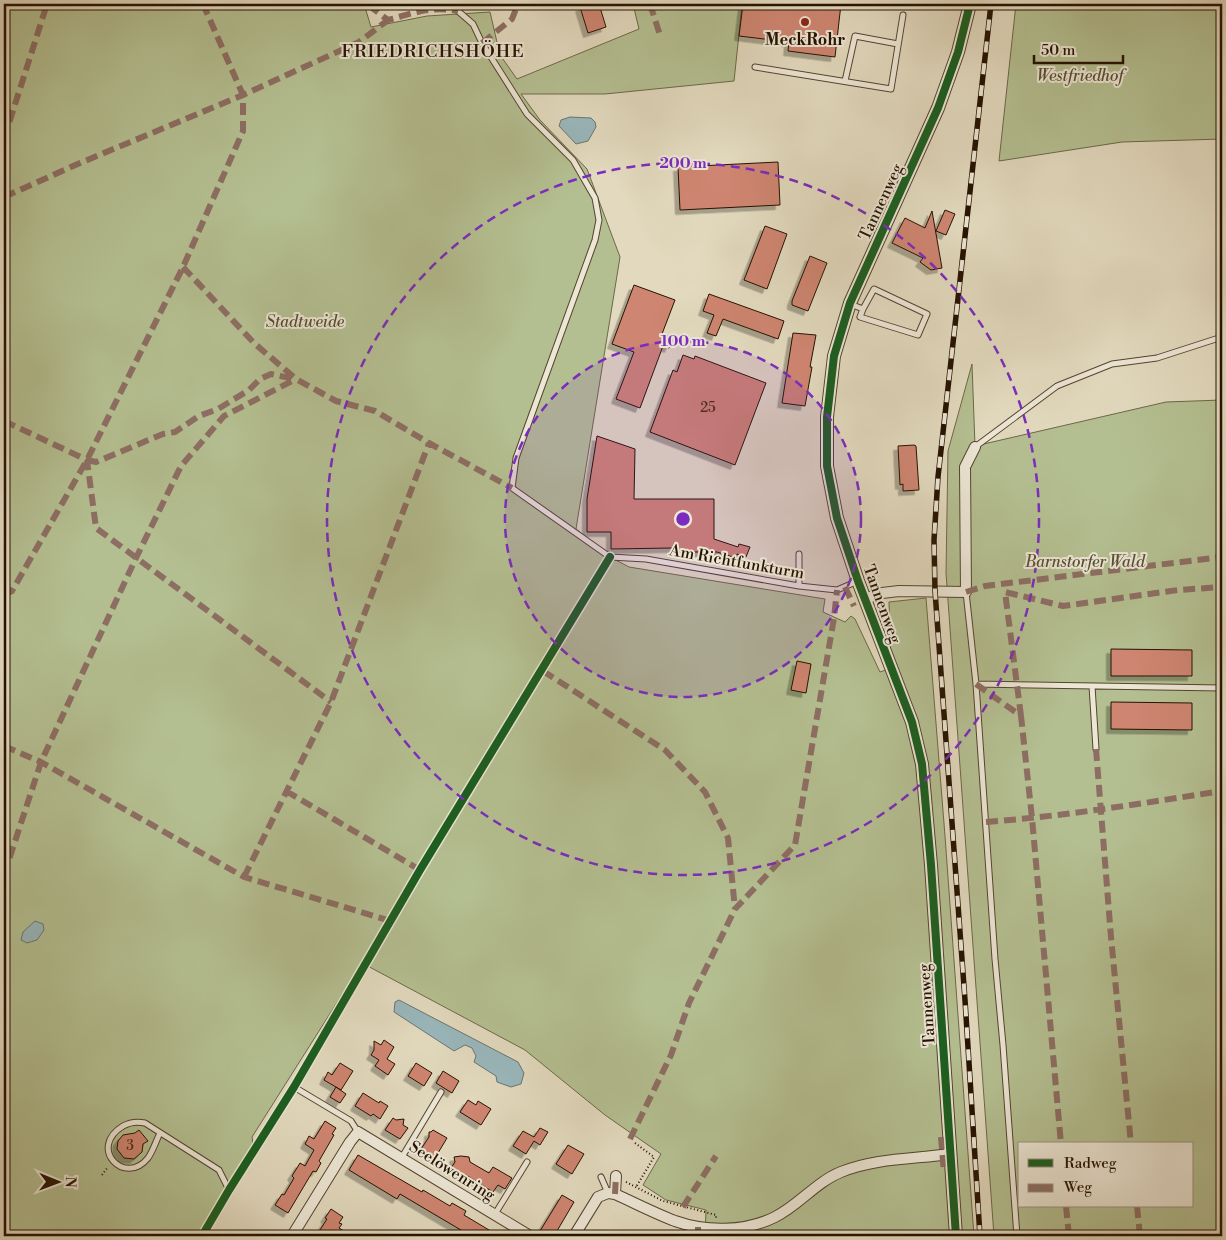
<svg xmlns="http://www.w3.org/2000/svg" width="1226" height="1240" font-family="'Libre Bodoni',serif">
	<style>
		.green { fill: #b4bf91; stroke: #6c6848; fill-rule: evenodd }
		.water { fill: #99b7bc; stroke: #6b7571 }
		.building { fill: #ce8571; stroke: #251200; filter: url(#shadow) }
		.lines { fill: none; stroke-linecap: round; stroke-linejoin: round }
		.service-casing { stroke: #544430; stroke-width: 7 }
		.minor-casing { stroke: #544430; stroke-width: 12 }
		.tertiary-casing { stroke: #544430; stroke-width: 14 }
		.path { stroke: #251200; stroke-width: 2; stroke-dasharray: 1 2.5; stroke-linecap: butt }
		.service { stroke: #ece6d5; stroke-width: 5 }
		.minor { stroke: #ece6d5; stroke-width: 10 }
		.tertiary { stroke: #ece6d5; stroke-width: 12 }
		.rail-casing { stroke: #251200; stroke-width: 5.5 }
		.rail { stroke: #ece6d5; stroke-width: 4; stroke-dasharray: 11; stroke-linecap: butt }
		.quiet { stroke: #8d6e63; stroke-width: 6; stroke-dasharray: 12 6; stroke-linecap: butt }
		.cycleway-casing { stroke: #ece6d5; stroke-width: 11 }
		.cycleway { stroke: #1b5e20; stroke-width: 8 }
		.ring { fill: none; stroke: #7b2cbf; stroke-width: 2.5; stroke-dasharray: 9 6 }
		.poi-dot { fill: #8f2418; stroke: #ece6d5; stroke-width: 2 }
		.labels { text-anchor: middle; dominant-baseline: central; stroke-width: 4; stroke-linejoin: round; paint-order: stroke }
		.number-label { font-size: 14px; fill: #4f2f1c }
		.poi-label { font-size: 16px; font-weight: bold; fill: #251200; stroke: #ece6d5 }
		.park-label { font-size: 16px; font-style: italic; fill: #574f33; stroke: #ece6d5 }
		.street-label { font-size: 16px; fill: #251200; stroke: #ece6d5 }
		.neighbourhood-label { font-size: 18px; letter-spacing: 1px; fill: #251200; stroke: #ece6d5 }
		.centre { fill: #7b2cbf; stroke: #ece6d5; stroke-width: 2.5 }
		.ring-label { font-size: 15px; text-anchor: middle; font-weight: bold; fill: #7b2cbf; stroke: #ece6d5; stroke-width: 4; stroke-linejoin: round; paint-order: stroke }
	</style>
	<defs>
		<filter id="shadow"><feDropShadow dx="-4.5" dy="4.5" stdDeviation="0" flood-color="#0004"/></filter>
	</defs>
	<rect width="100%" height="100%" fill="#e2d9be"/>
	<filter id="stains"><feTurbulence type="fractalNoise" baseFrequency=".004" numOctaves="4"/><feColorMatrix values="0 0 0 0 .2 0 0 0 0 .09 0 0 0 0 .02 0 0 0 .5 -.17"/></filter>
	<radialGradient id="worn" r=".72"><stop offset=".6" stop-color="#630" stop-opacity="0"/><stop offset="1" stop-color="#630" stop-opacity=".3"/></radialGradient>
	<path class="green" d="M4,4H364L371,27L427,16L490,12L500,55L517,79L639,29L633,4H724L742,6L734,81L605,94H521L540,120L587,169L620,257L576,529L610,557L629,567L825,599L823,612L845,622L851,616L855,619L880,672L891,668L889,602L926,598L945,836L974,1236H705L706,1210L666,1200L643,1185L661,1154L605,1115L525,1050L362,963L252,1137L253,1143L197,1236H4Z
		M1016,4H1222V139L1122,142L999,161Z
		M972,364L975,446L1166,402L1222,400V1236H994L946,573L948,451ZM1020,1144H1192V1206H1020Z"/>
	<path class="water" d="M570,117L591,118L595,122L596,127L588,141L576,144L559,126L561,120Z
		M35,921L43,924L44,930L37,940L27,943L21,940L23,932Z
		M399,1000L518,1062L524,1073L521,1084L511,1087L497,1082L496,1076L474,1062L476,1056L472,1048L465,1045L454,1051L394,1012L395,1002Z"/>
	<path class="building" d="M590,4H599L606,27L588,33L580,7Z
		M743,4H841L835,57L788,51L789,42L739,36Z
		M778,162L780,205L680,210L678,167Z
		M945,210L955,214L946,235L936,231Z
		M932,211L942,268L931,270L920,262L923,258L892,243L905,218L925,228Z
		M765,226L787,234L767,289L744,280Z
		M810,256L827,263L808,311L792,305V301Z
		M634,285L675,300L662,334L673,338L669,348L663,346L640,408L616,399L634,352L612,344Z
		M709,294L784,321L778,339L723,319L716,336L707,333L714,315L703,311Z
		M793,333L816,335L810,367H812L805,406L782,403Z
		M683,355L694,359L695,356L766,383L735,465L650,432L673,370L677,372Z
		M597,436L635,449L634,499H714V539L738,547L739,544L750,547L746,557L737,554L736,558L717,552H672V548L611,549V532H587V499Z
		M914,445L916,446L919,490L903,491V484L900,485L898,446Z
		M1111,649L1192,650V676H1111Z
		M797,661L811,664L806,693L791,690Z
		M1111,702L1192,703V730L1111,729Z
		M384,1040L394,1047L387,1059L395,1064L388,1075L375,1066L379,1060L371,1055L374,1050V1041L381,1045Z
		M340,1063L353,1071L341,1090L324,1080L328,1072L332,1075Z
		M416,1063L432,1073L424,1086L408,1076Z
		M443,1071L459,1081L452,1093L436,1083Z
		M336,1087L346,1094L340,1103L330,1097Z
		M363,1093L379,1103L380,1101L388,1106L380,1119L373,1114L371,1116L355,1106Z
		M468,1100L476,1105L478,1101L491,1109L481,1125L460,1112Z
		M393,1118L396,1120L404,1119L403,1125L408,1128L400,1139L385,1130Z
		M325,1121L336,1128L332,1134L334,1135L319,1161L321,1163L316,1172L313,1171L288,1213L275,1205L282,1194L284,1195L294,1178L292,1176L300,1163L305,1166L314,1150L305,1144L309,1136L314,1139Z
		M540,1128L548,1132L540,1145L534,1141L526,1154L513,1146L523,1131L534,1137Z
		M139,1130L148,1141L143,1144L142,1152L134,1159L124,1158L117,1149L118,1141L123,1135L135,1133Z
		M433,1130L447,1138L435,1158L421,1149L429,1137V1132H431Z
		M568,1145L584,1154L572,1174L556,1164Z
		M358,1155L422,1192L423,1190L450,1206L452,1203L466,1211L464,1215L499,1236H471L400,1194L397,1199L349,1170Z
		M461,1156L469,1157L470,1162L489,1173L493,1167L512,1178L505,1189L498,1185L493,1192L466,1175L465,1177L451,1168L455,1162L454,1157Z
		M562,1195L574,1202L557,1231L552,1236H548L540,1231Z
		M331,1209L343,1217L339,1223L342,1224L339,1228L352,1236H330L320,1230L327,1219L325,1218Z"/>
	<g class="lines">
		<g class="service-casing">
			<path id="service" d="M458,11L473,24L482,43L527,114L573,160L595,198L599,220L595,240L516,458L512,488L610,557L646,559L799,586L837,590L858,581
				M755,67L891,89L903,15
				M845,81L855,36L898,44
				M850,304L863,309L860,317L918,335L927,314L874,289L863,309
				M975,447L1057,386L1112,364L1157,358L1222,337
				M799,554V586
				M966,592L976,684L995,959L1003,1045L1017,1236
				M976,684L1222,688
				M1092,686L1096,749
				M294,1087L351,1121L358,1132
				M160,1133C156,1141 153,1151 148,1158C125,1187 87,1148 123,1126C130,1122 136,1121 145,1123L219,1170L229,1190
				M402,1157L441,1092
				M601,1177L608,1193
				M495,1214L527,1162"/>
		</g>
		<g class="minor-casing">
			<path id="minor" d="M865,599L882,593L899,591L966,592L965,467L975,447
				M615,1194L616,1176
				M292,1236L350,1142L358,1132L530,1236
				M574,1236L598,1197L608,1193L615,1194C635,1203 654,1213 675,1221C706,1232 745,1232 775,1217C798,1206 816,1182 841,1172C875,1158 915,1159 950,1154"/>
		</g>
		<g class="tertiary-casing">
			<path id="tertiary" d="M956,1236L931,865L922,764L912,722L858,581L837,518L827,466V417L834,356L850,303L938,108L958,52L970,4"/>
		</g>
		<path class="path" d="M635,1143L654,1157L636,1187
			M102,1175L108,1167
			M626,1182L663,1201L716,1215V1219"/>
		<use href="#service" class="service"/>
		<use href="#minor" class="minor"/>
		<use href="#tertiary" class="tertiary"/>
		<g class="rail-casing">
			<path id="rail" d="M980,1236L965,1000L935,591L934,540L938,477L991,4"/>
		</g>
		<use href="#rail" class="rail"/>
		<path class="quiet" d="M370,4L371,7L388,20C414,13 430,6 458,11
			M650,4L660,35
			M482,43L512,19L518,4
			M4,139L47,4
			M4,197L80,163L243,95L359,42L388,20
			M183,267L254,343L296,379L336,401L375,411L429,443L512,488
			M4,421L87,460L96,528L331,702
			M87,460L96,462L163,434L175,432L199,416L218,409L249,390L260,379L271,374L294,379
			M845,587L854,606
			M966,592L985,586L1222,557
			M4,595L12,591L87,460L183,267L243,131V95L203,4
			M543,671L665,750L705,792L728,838L735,909
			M976,684L1021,716L1032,818L1061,1144
			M1021,716L1005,592L1063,606L1178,590L1222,587
			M4,746L41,762L244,877L391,921
			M1096,749L1111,937L1131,1144
			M286,791L420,870
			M986,822C1066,816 1144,803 1222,791
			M4,875L41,762L136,558L181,466L224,416L296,379
			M244,877L331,702L429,443
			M941,1137L944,1173
			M630,1139L671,1055L689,1003L735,909L795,845L834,618L837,590
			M615,1194L616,1176
			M1066,1206L1069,1236
			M1137,1206L1140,1236
			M683,1207L716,1156
			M293,1235L295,1236
			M698,1236V1227"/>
		<g class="cycleway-casing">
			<path id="cycleway" d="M202,1236L229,1190L294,1087L420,870L610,557
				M956,1236L931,865L922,764L912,722L858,581L837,518L827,466V417L834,356L850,303L938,108L958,52L970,4"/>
		</g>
		<use href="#cycleway" class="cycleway"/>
	</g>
	<circle cx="683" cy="519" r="178" fill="#7b2cbf" fill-opacity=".12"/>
	<g class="ring">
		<circle cx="683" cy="519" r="178"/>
		<circle cx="683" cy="519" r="356"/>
	</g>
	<circle class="poi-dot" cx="805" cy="22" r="5"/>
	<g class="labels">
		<g class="number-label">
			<text x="708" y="408">25</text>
			<text x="130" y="1146">3</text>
		</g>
		<g class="poi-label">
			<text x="805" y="40">MeckRohr</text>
		</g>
		<g class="park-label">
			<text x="1080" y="76">Westfriedhof</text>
			<text x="305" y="322">Stadtweide</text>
			<text x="1085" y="562">Barnstorfer Wald</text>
		</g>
		<g class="street-label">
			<text transform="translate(881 202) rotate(-65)">Tannenweg</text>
			<text transform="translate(737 562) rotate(10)">Am Richtfunkturm</text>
			<text transform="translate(882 604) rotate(70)">Tannenweg</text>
			<text transform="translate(927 1005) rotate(-94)">Tannenweg</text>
			<text transform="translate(452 1171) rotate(32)">Seelöwenring</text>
		</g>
		<g class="neighbourhood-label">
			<text x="433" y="51">FRIEDRICHSHÖHE</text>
		</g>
	</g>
	<circle cx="683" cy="519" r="8" class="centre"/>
	<g class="ring-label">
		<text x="683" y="168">200 m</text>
		<text x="683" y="346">100 m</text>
	</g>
	<rect width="1226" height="1240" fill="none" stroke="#e2d9be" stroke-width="20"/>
	<rect x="5" y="5" width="1216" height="1230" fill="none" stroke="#251200" stroke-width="2.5"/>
	<rect x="10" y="10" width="1206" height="1220" fill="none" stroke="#251200"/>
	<rect x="1018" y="1142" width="175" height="65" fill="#ece6d5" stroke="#9c9180"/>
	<rect x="1028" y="1159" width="25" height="8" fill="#1b5e20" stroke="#9c9180"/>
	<text x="1064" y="1168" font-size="15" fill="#251200">Radweg</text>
	<rect x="1028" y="1184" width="25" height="8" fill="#8d6e63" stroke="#9c9180"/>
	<text x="1064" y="1192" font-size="15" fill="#251200">Weg</text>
	<g transform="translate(58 1182) rotate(91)" stroke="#ece6d5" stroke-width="4" paint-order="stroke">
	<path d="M0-4L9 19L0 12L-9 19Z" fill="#251200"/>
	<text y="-8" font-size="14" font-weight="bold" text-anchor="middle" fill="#251200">N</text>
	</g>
	<path d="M1034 55v8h89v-8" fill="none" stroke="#251200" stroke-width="2.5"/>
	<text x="1041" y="55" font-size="15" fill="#251200" stroke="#ece6d5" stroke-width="4" paint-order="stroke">50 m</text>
	<rect width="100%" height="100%" filter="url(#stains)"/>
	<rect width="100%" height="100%" fill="url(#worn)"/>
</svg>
